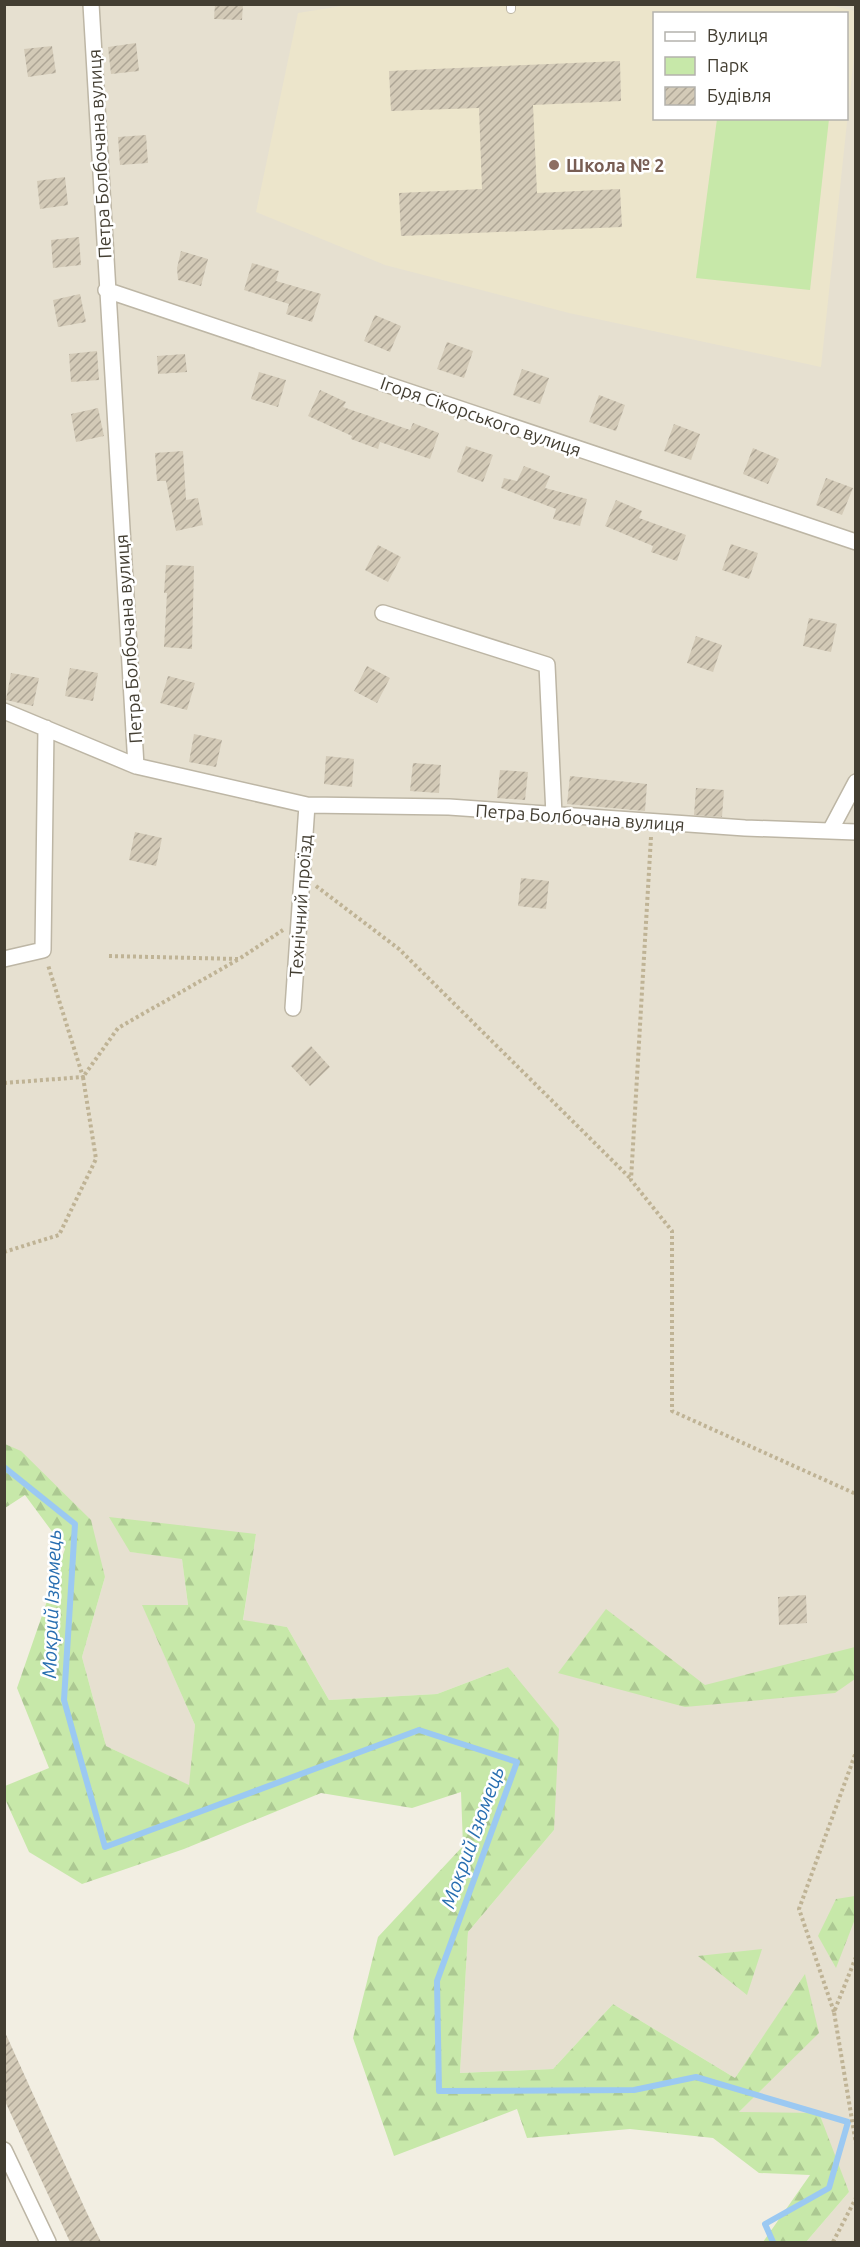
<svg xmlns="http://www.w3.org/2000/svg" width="860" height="2247" font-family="Ubuntu,sans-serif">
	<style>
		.residential { fill: #e6e0d0; fill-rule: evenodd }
		.education { fill: #ece5cb; fill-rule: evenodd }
		.green { fill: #c7e8a9 }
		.forest { fill: url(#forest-firs) }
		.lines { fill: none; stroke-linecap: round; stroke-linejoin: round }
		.stream { stroke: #9bc9f2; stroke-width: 6 }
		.building { fill: url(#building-hatch) }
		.service-casing { stroke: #bdb6a5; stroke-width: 10 }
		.minor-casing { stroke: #bdb6a5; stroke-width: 18 }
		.path { stroke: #bfb395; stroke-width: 4; stroke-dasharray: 3 3; stroke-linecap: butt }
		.service { stroke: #fff; stroke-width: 8 }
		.minor { stroke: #fff; stroke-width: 15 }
		.education-dot { fill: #8d6e63; stroke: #fff; stroke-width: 2 }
		.labels { text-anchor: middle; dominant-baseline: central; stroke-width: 5; stroke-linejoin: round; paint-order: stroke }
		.street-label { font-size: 18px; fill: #433e32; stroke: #fff }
		.education-label { font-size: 18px; font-weight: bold; fill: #785e54; stroke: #fff; text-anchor: start }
		.water-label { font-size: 20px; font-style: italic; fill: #296fb1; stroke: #fff }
	</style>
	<defs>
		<pattern id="forest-firs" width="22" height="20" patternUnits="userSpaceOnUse" patternTransform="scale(1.5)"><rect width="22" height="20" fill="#c7e8a9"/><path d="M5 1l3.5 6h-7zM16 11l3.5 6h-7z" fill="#acc892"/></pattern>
		<pattern id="building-hatch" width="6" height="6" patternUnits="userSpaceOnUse" patternTransform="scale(1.5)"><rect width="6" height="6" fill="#d3cab7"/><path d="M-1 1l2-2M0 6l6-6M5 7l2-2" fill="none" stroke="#ada595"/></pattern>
	</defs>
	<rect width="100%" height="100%" fill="#f2eee2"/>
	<path class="residential" d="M5,5H855V2242H806L849,2192L739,2112L818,2033L805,1975L735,2078L613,2004L553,2069L460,2073L468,1932L554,1830L508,1667L437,1694L329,1700L287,1627L243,1621L256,1534L131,1552L182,1558L188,1606H143L195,1725L190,1786L106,1746L82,1657L105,1577L21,1452L5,1444ZM654,14H846V118H654Z"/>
	<path class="education" d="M354,4H825L855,11V47L821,367L569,313L385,265L256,212L298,13ZM654,14H846V118H654Z"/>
	<path class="green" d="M717,119H829L810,290L696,278Z"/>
	<path class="forest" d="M5,1444L21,1451L91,1520L105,1577L82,1657L106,1746L189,1785L195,1725L142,1605H188L182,1559L130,1552L109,1517L256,1534L243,1620L287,1627L329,1700L437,1694L508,1667L559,1729L554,1830L468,1932L460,2073L553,2069L613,2004L735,2078L805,1974L819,2033L739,2112L819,2113L849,2192L806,2242H763L810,2175L759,2173L713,2138L630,2129L527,2138L517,2109L394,2156L353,2038L378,1937L463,1846L461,1792L412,1808L321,1793L184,1849L82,1884L29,1852L5,1799V1786L49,1768L17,1688L65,1549L25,1495L5,1508Z
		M606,1609L705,1685L855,1647V1679L835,1693L685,1707L558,1673Z
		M855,1896V1919L836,1968L818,1936L836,1899Z
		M762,1949L747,1995L698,1956Z"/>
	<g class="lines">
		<path class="stream" d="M4,1467L75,1524L64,1700L105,1847L419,1730L517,1762L437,1981L439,2091L634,2090L696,2077L848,2122L829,2188L765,2224L773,2242"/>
	</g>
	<path class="building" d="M215,4H243L242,20L214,19Z
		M136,43L139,71L111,74L108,47Z
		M52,46L56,73L28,77L24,49Z
		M620,61L621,101L533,105L537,193L620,189L622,227L401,236L399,193L482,189L479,108L391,111L389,71Z
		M146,135L148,163L120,165L118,137Z
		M65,177L68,205L40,209L37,181Z
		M79,237L81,265L53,268L51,240Z
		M181,251L208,259L201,286L178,280L177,268Z
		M252,263L279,271L276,281L321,294L312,322L286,314L289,304L244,290Z
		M80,294L86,322L58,327L53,300Z
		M375,315L401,326L390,352L364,341Z
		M447,342L473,351L464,378L437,369Z
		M97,351L99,380L71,382L69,354Z
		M185,354L187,372L158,374L157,356Z
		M522,369L549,378L540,404L513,395Z
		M259,372L286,380L278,407L251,399Z
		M320,390L346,402L343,407L410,430L413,423L439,433L430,459L380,442L378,449L351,439L352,436L308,416Z
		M599,395L625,405L616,431L589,422Z
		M98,408L104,436L76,442L71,414Z
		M674,424L700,434L691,460L664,451Z
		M466,446L493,455L483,482L457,472Z
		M753,448L779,459L768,484L743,474Z
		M183,451L186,500L198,498L203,525L176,531L166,481H157L155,453Z
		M524,466L550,476L545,488L587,499L580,526L553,519L556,509L501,488L504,478L517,481Z
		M826,478L853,488L842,515L816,505Z
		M616,500L642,511L639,518L686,535L677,561L651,552L653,546L605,526Z
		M731,544L758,553L749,579L722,570Z
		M378,545L401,557L388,582L365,570Z
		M166,565L194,566L192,649L164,647L167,593H164Z
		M809,618L837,624L831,652L803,646Z
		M696,636L722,645L713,672L687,663Z
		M367,666L390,678L377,703L354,691Z
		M70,668L98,673L93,701L65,696Z
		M11,673L39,678L33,706L6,700Z
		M168,676L195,683L187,710L160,703Z
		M194,734L222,740L216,767L189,762Z
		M326,756L354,759L352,787L324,784Z
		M413,763L441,765L439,793L410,791Z
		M500,770L528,772L525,800L497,798Z
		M570,776L647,784L645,811L567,804Z
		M696,788L724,790L722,817L694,815Z
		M135,832L162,838L156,866L129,860Z
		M521,878L549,881L546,909L518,906Z
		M311,1046L330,1067L310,1086L291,1066Z
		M806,1595L807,1623L779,1625L778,1597Z
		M4,2030L86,2211L101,2242H70L38,2173L4,2099Z"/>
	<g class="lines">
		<g class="service-casing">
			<path id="service" d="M511,9V4"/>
		</g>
		<g class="minor-casing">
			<path id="minor" d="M91,4L136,766L307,805L449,807L745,828L856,832
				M106,290L856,542
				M383,613L547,665L554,815
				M4,711L136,766
				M830,831L856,782
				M4,959L43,950L46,728
				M293,1008L307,805
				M4,2150L48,2242"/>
		</g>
		<path class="path" d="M651,837L631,1180L672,1231V1411L856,1494
			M316,886L399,949L631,1179
			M109,956L239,959L283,930
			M4,1083L83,1077L48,965
			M4,1252L59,1235L96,1159L83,1077L118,1028L239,959
			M856,1957L834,2012L856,2144
			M834,2012L799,1909L856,1752
			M833,2242L856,2198"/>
		<use href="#service" class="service"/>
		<use href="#minor" class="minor"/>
	</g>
	<circle class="education-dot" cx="554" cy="165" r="6"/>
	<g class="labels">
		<g class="street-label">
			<text transform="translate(99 154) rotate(-93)">Петра Болбочана вулиця</text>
			<text transform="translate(481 416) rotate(19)">Ігоря Сікорського вулиця</text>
			<text transform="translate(128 639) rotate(-94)">Петра Болбочана вулиця</text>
			<text transform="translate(580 817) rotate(4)">Петра Болбочана вулиця</text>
			<text transform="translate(300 906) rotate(-86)">Технічний проїзд</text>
		</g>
		<g class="education-label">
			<text x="566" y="165">Школа № 2</text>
		</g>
		<g class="water-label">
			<text transform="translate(51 1604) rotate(-88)">Мокрий Ізюмець</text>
			<text transform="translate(472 1837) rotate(-70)">Мокрий Ізюмець</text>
		</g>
	</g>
	<rect width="860" height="2247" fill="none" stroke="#433e32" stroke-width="12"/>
	<rect x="653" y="12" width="195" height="108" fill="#ffffff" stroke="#b4b2ad" stroke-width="1.5"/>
	<rect x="665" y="32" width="30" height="9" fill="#ffffff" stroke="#b4b2ad" stroke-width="1.5"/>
	<text x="707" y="42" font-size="18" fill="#433e32">Вулиця</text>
	<rect x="665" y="57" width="30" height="18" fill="#c7e8a9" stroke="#b4b2ad" stroke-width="1.5"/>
	<text x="707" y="72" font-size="18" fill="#433e32">Парк</text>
	<rect x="665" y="87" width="30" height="18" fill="url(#building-hatch)" stroke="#b4b2ad" stroke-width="1.5"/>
	<text x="707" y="102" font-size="18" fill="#433e32">Будівля</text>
</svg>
